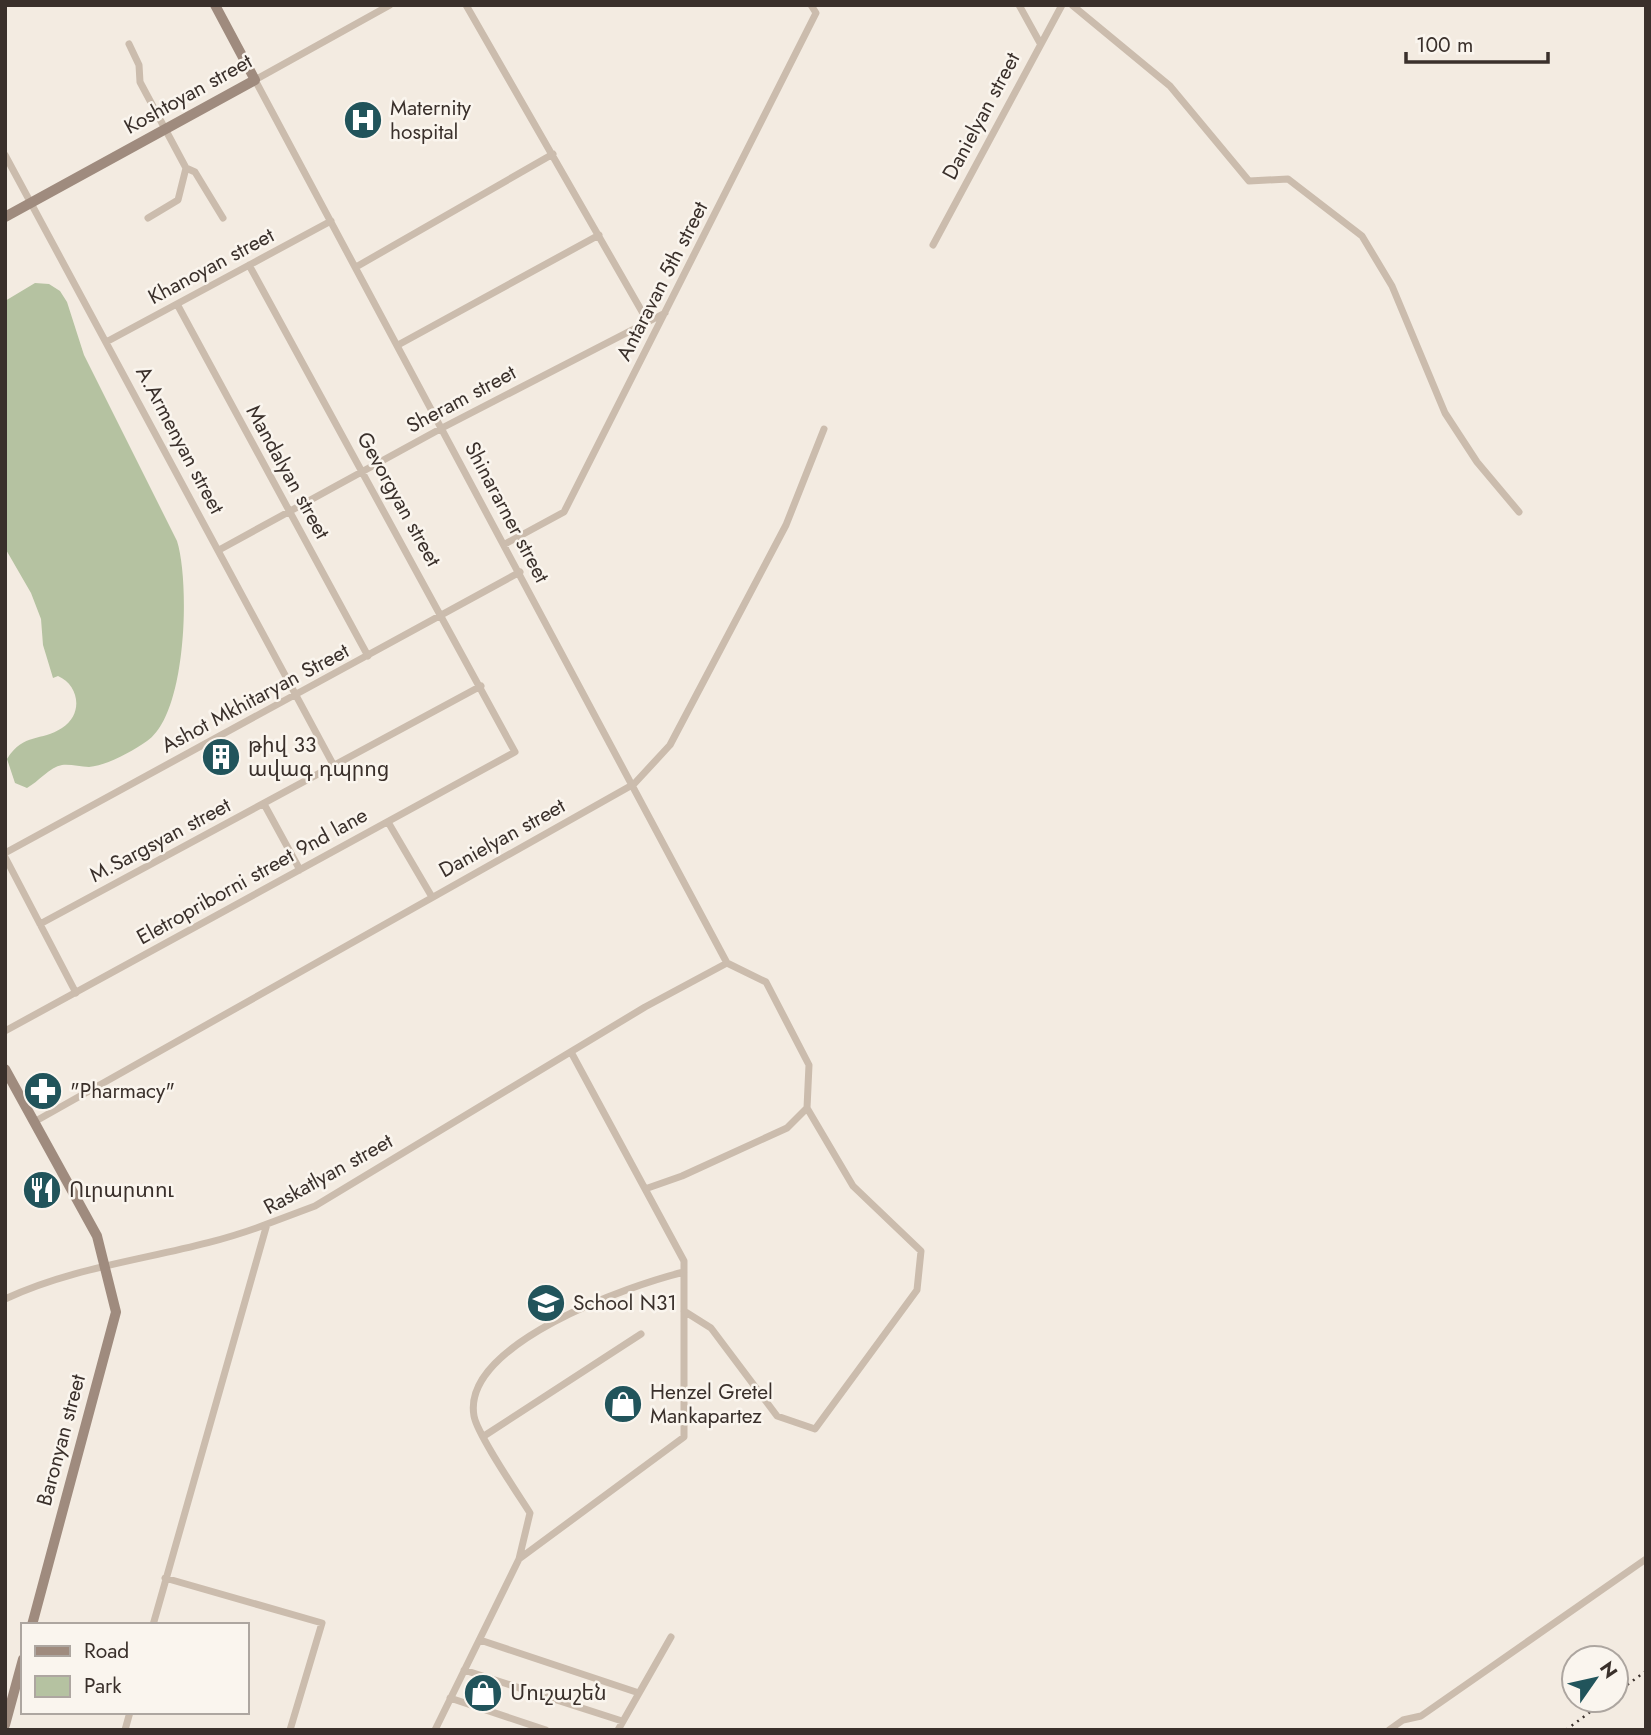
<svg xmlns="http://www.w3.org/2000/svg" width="1651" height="1735" font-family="Jost,'Noto Sans Armenian',sans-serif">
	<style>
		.green { fill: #b5c2a1 }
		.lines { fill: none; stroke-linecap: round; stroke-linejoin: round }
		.street { stroke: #cbbcad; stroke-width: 7 }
		.secondary { stroke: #9f8b7e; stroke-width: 10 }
		.rail { stroke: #3a302b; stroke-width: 2.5; stroke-dasharray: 2 5; stroke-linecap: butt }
		.labels { text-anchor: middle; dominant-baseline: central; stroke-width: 5; stroke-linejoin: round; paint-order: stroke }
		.street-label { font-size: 21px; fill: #3a302b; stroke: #faf5ee }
		.poi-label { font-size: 21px; fill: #3a302b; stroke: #faf5ee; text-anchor: start }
	</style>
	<rect width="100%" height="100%" fill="#f3ebe1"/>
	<path class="green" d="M35,283L49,284L60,291L67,302L84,355L177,541C190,582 187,715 147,741C131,752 108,765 89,767C80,767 71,764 62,765C50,767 38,782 27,788L15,783L7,759C24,732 41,742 62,728C84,714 79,685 58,676L53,678L43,645L41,619L31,593L5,548V301Z"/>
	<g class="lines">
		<path class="street" d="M390,5L255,80L727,963
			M466,5L648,322
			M1019,5L1040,43
			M1072,5L1170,86L1249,181L1288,179L1362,236L1392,286L1445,413L1477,462L1519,512
			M129,44L139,65L140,82L186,168L195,172L223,218
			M5,155L334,766
			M148,218L178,200L186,168
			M933,245L1062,5
			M356,267L553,154
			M177,304L368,656
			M108,341L331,221
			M398,345L599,235
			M505,544L564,512L816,13L811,5
			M219,550L442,428L665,313
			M264,804L300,870
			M388,822L432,897
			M5,853L520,572
			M5,857L76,993
			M40,924L481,686
			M5,1031L515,752L249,265
			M34,1122L634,784L670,745L786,525L824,429
			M645,1189L682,1176L787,1128L807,1108L809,1065L766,982L727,963
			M5,1299C88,1260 183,1257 267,1224
			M684,1311L711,1328L777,1416L815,1429L917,1290L921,1251L853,1186L807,1108
			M484,1436L641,1334
			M519,1559L530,1513C518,1494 477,1434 474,1416C461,1344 630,1285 684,1272
			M165,1578L322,1623L290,1730
			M153,1625L267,1224L315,1206L645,1007L727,963
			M480,1640L639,1693
			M464,1670L622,1721
			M450,1698L546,1730
			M125,1730L130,1712
			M435,1730L519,1559L684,1437V1261L571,1052
			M618,1730L671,1637
			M1389,1730L1403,1720L1421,1716L1646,1559"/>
		<path class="secondary" d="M5,217L255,80L215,5
			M5,1069L97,1236L116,1312L32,1625
			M5,1725L23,1659"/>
		<path class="rail" d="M1616,1693L1646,1671
			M1566,1730L1606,1700"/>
	</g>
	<defs>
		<g id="hospital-disc" transform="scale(2.0125)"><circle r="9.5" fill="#21545b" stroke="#faf5ee"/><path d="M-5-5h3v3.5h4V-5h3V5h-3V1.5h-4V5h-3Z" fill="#fff"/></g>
		<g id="building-disc" transform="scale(2.0125)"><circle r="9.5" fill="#21545b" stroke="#faf5ee"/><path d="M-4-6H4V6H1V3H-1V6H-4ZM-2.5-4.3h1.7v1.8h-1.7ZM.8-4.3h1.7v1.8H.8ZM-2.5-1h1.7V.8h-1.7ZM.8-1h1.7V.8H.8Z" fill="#fff"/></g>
		<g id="pharmacy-disc" transform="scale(2.0125)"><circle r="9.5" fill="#21545b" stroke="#faf5ee"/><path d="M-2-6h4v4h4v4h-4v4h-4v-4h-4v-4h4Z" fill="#fff"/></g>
		<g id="restaurant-disc" transform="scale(2.0125)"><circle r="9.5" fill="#21545b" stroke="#faf5ee"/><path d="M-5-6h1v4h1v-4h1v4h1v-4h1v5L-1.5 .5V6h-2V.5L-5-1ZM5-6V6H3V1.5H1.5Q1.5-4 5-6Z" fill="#fff"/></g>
		<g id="school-disc" transform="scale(2.0125)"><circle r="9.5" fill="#21545b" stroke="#faf5ee"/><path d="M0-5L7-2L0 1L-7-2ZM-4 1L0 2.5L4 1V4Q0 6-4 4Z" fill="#fff"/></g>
		<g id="shop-disc" transform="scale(2.0125)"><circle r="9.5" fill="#21545b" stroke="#faf5ee"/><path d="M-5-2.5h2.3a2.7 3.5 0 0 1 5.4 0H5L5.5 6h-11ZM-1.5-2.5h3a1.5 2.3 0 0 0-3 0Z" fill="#fff"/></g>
	</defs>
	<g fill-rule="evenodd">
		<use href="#hospital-disc" x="363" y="120"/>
		<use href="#building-disc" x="221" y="757"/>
		<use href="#pharmacy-disc" x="43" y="1091"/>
		<use href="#restaurant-disc" x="42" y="1190"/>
		<use href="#school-disc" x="546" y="1303"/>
		<use href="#shop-disc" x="623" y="1404"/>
		<use href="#shop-disc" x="483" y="1693"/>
	</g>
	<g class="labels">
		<g class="street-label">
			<text transform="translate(188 94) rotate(-29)">Koshtoyan street</text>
			<text transform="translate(981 116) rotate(-62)">Danielyan street</text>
			<text transform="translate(211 266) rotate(-28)">Khanoyan street</text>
			<text transform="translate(662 281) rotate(-63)">Antaravan 5th street</text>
			<text transform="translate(461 399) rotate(-28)">Sheram street</text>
			<text transform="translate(180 440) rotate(62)">A.Armenyan street</text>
			<text transform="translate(288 472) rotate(61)">Mandalyan street</text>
			<text transform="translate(399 499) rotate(61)">Gevorgyan street</text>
			<text transform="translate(507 512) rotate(62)">Shinararner street</text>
			<text transform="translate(255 698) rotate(-28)">Ashot Mkhitaryan Street</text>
			<text transform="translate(502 838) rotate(-29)">Danielyan street</text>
			<text transform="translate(160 840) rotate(-28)">M.Sargsyan street</text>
			<text transform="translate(252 876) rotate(-29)">Eletropriborni street 9nd lane</text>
			<text transform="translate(328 1174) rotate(-29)">Raskatlyan street</text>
			<text transform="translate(61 1440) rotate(-75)">Baronyan street</text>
		</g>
		<g class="poi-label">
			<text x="390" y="108">Maternity<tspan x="390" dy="24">hospital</tspan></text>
			<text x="248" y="745">թիվ 33<tspan x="248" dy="24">ավագ դպրոց</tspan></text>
			<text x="70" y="1091">"Pharmacy"</text>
			<text x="69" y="1190">Ուրարտու</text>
			<text x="573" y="1303">School N31</text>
			<text x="650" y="1392">Henzel Gretel<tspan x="650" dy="24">Mankapartez</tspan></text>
			<text x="510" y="1693">Մուշաշեն</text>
		</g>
	</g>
	<rect width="1651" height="1735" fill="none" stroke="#3a302b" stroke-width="14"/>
	<rect x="21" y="1623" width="228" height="91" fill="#faf5ee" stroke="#ada6a0" stroke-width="2"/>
	<rect x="35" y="1646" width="35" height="10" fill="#9f8b7e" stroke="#ada6a0" stroke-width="2"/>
	<text x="84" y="1658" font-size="21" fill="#3a302b">Road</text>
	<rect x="35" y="1676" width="35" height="21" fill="#b5c2a1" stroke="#ada6a0" stroke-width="2"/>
	<text x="84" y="1693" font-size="21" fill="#3a302b">Park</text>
	<g transform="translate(1595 1679) rotate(56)"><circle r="33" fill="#faf5ee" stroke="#ada6a0" stroke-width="2"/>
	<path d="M0-5L12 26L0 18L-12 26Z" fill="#21545b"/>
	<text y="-10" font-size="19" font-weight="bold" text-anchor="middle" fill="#3a302b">N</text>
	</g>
	<path d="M1406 52v10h142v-10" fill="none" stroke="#3a302b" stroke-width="3.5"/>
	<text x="1416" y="52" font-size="21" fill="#3a302b" stroke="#faf5ee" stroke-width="5" paint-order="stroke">100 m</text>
</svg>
